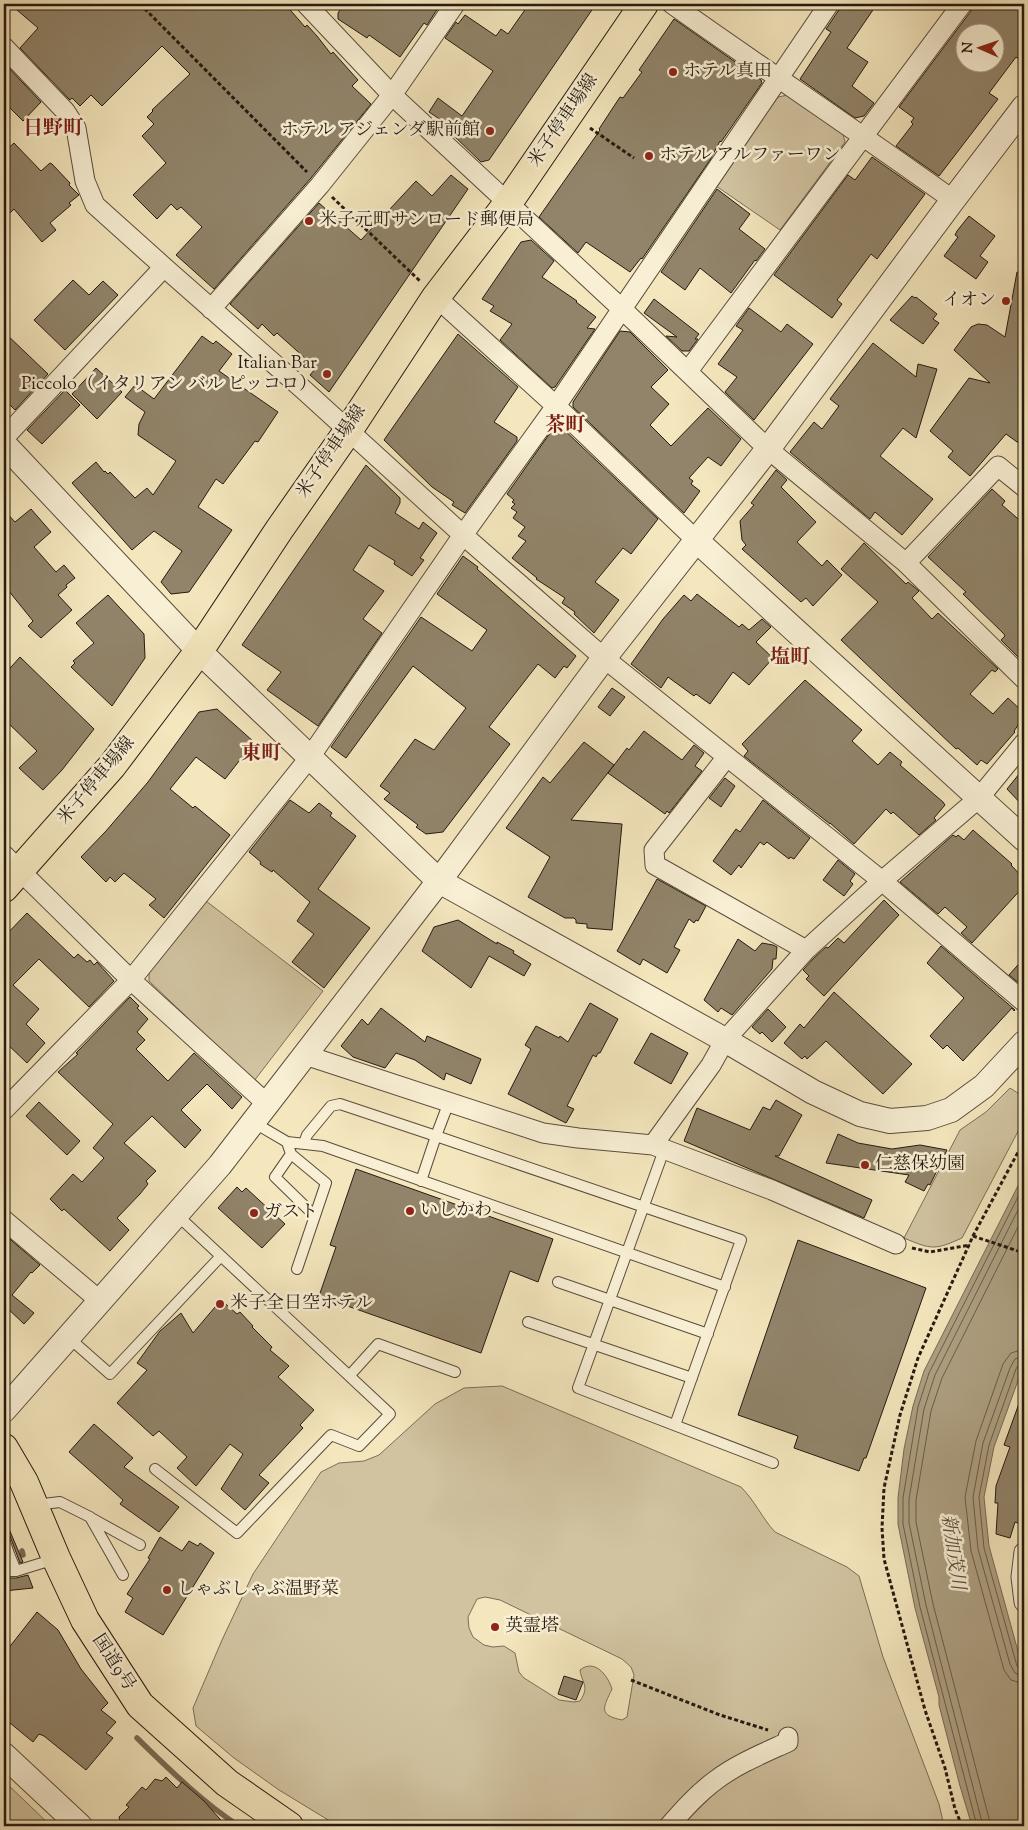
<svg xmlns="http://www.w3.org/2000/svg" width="1028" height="1830" font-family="'Sorts Mill Goudy','Noto Serif JP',serif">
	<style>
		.green { fill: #d1c3a0; stroke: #7b6e58; fill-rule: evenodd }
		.water { fill: #aea183; stroke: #776b55 }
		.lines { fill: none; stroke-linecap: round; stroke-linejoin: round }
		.shore { stroke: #6a5e4a; stroke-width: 1 }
		.stream { stroke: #776b55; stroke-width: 5.5 }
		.building { fill: #91846a; stroke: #251a11; fill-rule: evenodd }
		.service-casing { stroke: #594d3c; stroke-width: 12 }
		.minor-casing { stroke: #594d3c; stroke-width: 21 }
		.tertiary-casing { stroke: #594d3c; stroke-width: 26 }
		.primary-casing { stroke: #251a11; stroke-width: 30 }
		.trunk-casing { stroke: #251a11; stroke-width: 30 }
		.path { stroke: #251a11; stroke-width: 3; stroke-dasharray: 4 2.5; stroke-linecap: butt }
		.service { stroke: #f8efd4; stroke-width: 10 }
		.minor { stroke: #f8efd4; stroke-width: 19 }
		.tertiary { stroke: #f8efd4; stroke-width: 24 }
		.primary { stroke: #f4e6bd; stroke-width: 28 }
		.trunk { stroke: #f4e6bd; stroke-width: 28 }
		.poi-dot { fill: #8f2418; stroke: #f8efd4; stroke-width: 2 }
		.labels { text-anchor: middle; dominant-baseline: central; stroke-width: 5; stroke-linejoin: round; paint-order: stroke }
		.poi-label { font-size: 18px; fill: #251a11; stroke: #f8efd4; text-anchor: start }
		.street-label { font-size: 18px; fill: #251a11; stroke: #f8efd4 }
		.water-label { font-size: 19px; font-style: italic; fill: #5c503f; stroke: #f8efd4 }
		.quarter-label { font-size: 20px; font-weight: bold; fill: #7a1f14; stroke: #f8efd4 }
	</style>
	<rect width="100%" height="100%" fill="#f4e6bd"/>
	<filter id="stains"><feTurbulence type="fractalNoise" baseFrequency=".004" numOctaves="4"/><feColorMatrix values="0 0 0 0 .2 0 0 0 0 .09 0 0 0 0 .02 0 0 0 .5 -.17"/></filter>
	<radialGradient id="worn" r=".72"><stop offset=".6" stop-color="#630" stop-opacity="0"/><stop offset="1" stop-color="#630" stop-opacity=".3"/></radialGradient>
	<path class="green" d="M788,95L843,134L845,142L780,230L716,186L778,97Z
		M206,901L323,991L254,1081L149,981V971Z
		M1010,1088L1024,1097V1120L962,1238C935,1250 932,1250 904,1238L960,1130L986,1112Z
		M502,1386L741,1487C755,1501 762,1518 775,1532L847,1567L859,1576L883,1657L939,1804L944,1826H338L279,1790L234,1758L196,1726L193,1708L222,1640L253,1574L321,1472L339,1463L364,1461L379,1455L435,1404L464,1388ZM485,1597L500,1600L622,1659L631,1667L634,1675L627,1717L622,1720C598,1715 603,1708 612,1689C608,1676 595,1658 580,1670C582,1684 590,1686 580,1701L574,1702L559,1700L524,1678L519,1672L515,1653L504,1646L493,1647L484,1645L473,1637L469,1628L468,1617L477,1599Z
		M4,1781L51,1826H4Z"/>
	<path class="water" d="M1024,1174V1364L994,1447L984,1497L989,1546L1024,1673V1826H972L960,1786L939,1705V1697L915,1608L898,1524V1498L904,1449L913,1406L924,1371Z"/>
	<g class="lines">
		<path class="shore" d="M1024,1349L1011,1353L1003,1364L976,1441L965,1497L971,1551L1004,1670L1011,1680L1024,1684
			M1024,1356L1015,1359L1010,1368L983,1443L973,1497L978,1549L1010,1664L1015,1673L1024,1677
			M1024,1363L1019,1364L1016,1369L989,1445L979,1497L984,1548L1017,1666L1020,1669L1024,1670
			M977,1826L920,1607L903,1524V1498L918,1407L929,1373L1024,1185
			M983,1826L926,1605L909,1523V1499L924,1409L935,1375L1024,1198
			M991,1826L933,1604L916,1522V1500L931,1411L942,1378L1024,1215"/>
		<path class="stream" d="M22,1551L23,1555
			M137,1738C169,1769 202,1802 239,1826"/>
	</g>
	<path class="building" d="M10,4H285L305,27L307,25L317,36L331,54L333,52L358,80L352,86L371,104L311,178L214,289L176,255L202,227L181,207L177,210L171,204L157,219L133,195L166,163L142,136L154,124L147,117L153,111L152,110L190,74L162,46L102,106L91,95L80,106L72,98L70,100L20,48L38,28Z
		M344,4H433L438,8L427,25L424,23L400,57L369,35L367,38L338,19V13Z
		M529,4H596L489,160L481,162L451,133L453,128L429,112L438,98L462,116L493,71L445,38L456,22L458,24L465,15L496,36L501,29L508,34Z
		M843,4H877L847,48L868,62L852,86L874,103L864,116L855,118L800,79L831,32L826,29Z
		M973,4H1024V63L1016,57L989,93L998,99L939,176L896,146L913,124L911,122L914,118L899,107L971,11ZM966,32H996V62H966Z
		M674,19L761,80L762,83L721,142L720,141L710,160L642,259L641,258L630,272L586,242L578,253L539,217L600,130L599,129L620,97L623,98L642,72L639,70Z
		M5,64L41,102L23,121L4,102Z
		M14,143L41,171L50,163L52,164L70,183L69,185L79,195L69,203L71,205L50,223L56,230L42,242L14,209L4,219V152Z
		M872,157L925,194L877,259L871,254L837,300L842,304L832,318L774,275L848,175L855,180Z
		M451,175L468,189L329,392L310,375L316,368L277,333L274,336L262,324L258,329L230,304L319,203L361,240L416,181L432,196Z
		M717,189L750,214L739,229L765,249L756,261L755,260L731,293L700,268L685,290L661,272Z
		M969,216L995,236L980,256L988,262L976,279L944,256L958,237L955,235L957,231Z
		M531,240L554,261L542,277L577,301L576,302L596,317L587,328L595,329L555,387L552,388L500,340L512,324L490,311L494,306L482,299L521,242Z
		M1017,272L1024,273V447L1006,434L970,476L948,457L953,451L930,431L969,378L990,383L954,350L971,327L978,324L987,325L1005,337Z
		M73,280L89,295L103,281L118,295L65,350L34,320Z
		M912,296L915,298L916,297L937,314L933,319L939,323L923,344L890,320Z
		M654,299L699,334L695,339H698L689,351H682L666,336L677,337L644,313Z
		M749,308L781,332L787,324L813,344L754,420L725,392L737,377L718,364L743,330L736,326Z
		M620,331L630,332L668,370L651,387L669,404L650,425L671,446L708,408L741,439L721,466L708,457L689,478L693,481L691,484L700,491L684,513L573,407V402Z
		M4,332L48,374L15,410L4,399Z
		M458,334L518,387L494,422L517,437V441L465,513L452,505L454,502L432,487L384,440Z
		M202,336L213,344L216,341L232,354L219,371L278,412L258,442L255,441L223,484L216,479L198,507L232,530L189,592L171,594L161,582L182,551L154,531L132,550L72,483L96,462L104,472L105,471L108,474L110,472L135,498L147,488L153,495L176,461L138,435L139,424L145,412L125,397L135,385L154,399Z
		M873,343L916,377L918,364L937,369L916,438L903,428L880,456L933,499L902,535L875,512L870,519L790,452L814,422L822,429L839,406L830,399Z
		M96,368L122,392L97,419L72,394Z
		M65,390L80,405L42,444L27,430Z
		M555,426H560L658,519L631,554L623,548L595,582L619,600L594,633L574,614L575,612L562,603L565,598L536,579L537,578L512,558L526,541L518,536L525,527L513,518L517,512L511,508L515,504L512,502L514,500L507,494Z
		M366,465L400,498V503L395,513L419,529L423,522L437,533L420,558L424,560L412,576L394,564L395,561L369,545L353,570L384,591L363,619L382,633L318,726L267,690L281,672L242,645Z
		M776,470L787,480L781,487L816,522L797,542L822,566L827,560L842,575L813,606L806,598L801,602L742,549L746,545L742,540L740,521L754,505L751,503Z
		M992,489L1005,501L1002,505L1024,524V663L1001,640L1005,636L1004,634L963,594L966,592L928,557Z
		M31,509L51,532L34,547L56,572L64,565L75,578L66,585L67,587L58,595L72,610L41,638L28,626L33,621L4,585V510L15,522Z
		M864,543L906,584L908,582L919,591L912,598L932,619L938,613L998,669L995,672L992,670L970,694L993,714L1008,698L1024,713V717L1014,731L1015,732L987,764L981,760L977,765L958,748L956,749L841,640L878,602L841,569Z
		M463,556L478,567L477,569L576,656L567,668L564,666L555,678L538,664L489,727L510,744L443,832L426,834L416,827L418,825L384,799L390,793L380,786L415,739L434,750L466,708L413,666L346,758L331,747L421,617L472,651L487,630L437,594Z
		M697,594L739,627L742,624L749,630L762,619L771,627L756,642L773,658L749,685L733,672L710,704L696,694L694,696L668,677L661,688L631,664L663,619L684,595L691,601Z
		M108,595L144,634L145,658L112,706L71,667L75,663L73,661L94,643L76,623Z
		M20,657L94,729L62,770L43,790L19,768L37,751L4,719V675Z
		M805,680L862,730L852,741L878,765L890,752L902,762L900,765L943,802L945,805L934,818L936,820L919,835L893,812L891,814L886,809L854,844L830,823V824L744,756L748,751L742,744Z
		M612,688L625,697L610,716L598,707Z
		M217,709L254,742L225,779L196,757L170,789L193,808L195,806L230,835L164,918L149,905L156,899L124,873L115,882L110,877L106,882L81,857L106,831L148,782L199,712Z
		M644,731L682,760L694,745L704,753L695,766L702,771L669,813L667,811L665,814L608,773L627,748L629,750Z
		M584,742L614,765L571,820L622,824L612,930L587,928V924L576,923V920L574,918H565L528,897L550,857L506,828L543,777L550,783Z
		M1024,768V807L1007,789Z
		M725,778L735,786L721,807L709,798Z
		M290,800L309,813L319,803L332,813L330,816L356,836L318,889L370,928L324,988L292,962L314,934L297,921L310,902L273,870L272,872L260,864L261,862L249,852Z
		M763,800L810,838L794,859L790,857L789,859L767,842L764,845L760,842L741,868L739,865L731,875L713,861L736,829L740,832Z
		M973,830L1012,864L1011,865L1024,879V886L972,943L961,933L967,927L945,907L938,914L900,882L953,835L956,837L958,835L964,840Z
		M838,860L855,874L850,881L853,884L844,896L823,880Z
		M657,879L706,906L698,921L696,920L694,923L689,919L674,947L680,950L667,973L643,959L640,965L617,951Z
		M884,900L899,915L824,996L806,979L809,976L803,970L814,958L826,947L828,948L838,938L844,943Z
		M27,913L74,958L78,954L87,962L90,960L94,965L97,962L114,981L89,1007L39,959L13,985L39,1009L26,1024L45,1043L27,1063L4,1041V937Z
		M458,920L497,944V942L514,951L513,953L531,964L524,976L489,956L471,988L422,951L434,927Z
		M738,939L755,951L762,943L773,945L777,947L776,959H773L772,969L732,1015L721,1008L718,1012L704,1000Z
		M941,946L1015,1010L1014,1011L1012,1008L963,1061L947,1045L943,1049L930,1036L964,998L927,963Z
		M1024,958V987L1009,975Z
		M834,992L912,1064L883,1094L826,1041L807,1059L805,1056L802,1059L784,1043L800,1024L804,1028Z
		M130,997L139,1006L137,1008L148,1019L137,1032L145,1040L136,1049L168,1081L194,1053L242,1097L232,1109L207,1084L181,1110L201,1130L185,1148L152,1116L124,1143L156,1171L146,1181L148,1184L140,1194L117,1218L129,1230L110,1251L64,1209L62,1211L50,1199L73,1174L82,1182L104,1158L93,1148L113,1124L58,1072L78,1054L76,1053L80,1049Z
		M590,1003L618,1019L600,1053H598L596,1057L593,1055L567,1106L574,1109L566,1123L508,1094L531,1049L525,1045L536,1026L559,1038L560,1036L568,1042Z
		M381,1008L425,1042L427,1036L481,1059L471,1084L446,1073L444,1080L415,1060L396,1053L385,1068L353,1057L341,1046L362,1019L368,1025Z
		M768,1009L786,1027L772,1042L762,1032L760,1034L752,1027Z
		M651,1033L688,1053L671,1084L634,1063Z
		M776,1100L802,1115L779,1156H775L872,1200L864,1218L684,1141L697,1108L750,1130L763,1107L770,1110Z
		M39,1102L80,1141L67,1155L26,1116Z
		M838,1134L858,1143L892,1149L920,1145L947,1150L930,1185L928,1184L924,1191L905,1182L909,1175L826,1163Z
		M356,1169L553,1239L538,1282L510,1271L481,1353L319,1296L336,1247L330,1245Z
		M237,1187L242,1192L246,1188L285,1224L262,1248L218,1208Z
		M4,1234L40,1265L32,1273L31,1272L12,1295L34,1313L24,1324L4,1305Z
		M798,1240L926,1288L866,1458H864L859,1471L794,1448L798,1436L738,1415Z
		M221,1300L237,1314L240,1312L253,1326L252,1327L272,1347L270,1350L289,1366L278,1377L314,1410L300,1425L303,1428L259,1475L269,1483L245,1510L221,1489L243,1454L230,1444L196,1486L177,1468L187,1457L159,1431L153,1436L117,1403L147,1370L137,1363L160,1331L181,1313L193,1333Z
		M1021,1398L1024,1399V1511L1020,1524L1015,1522L1010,1538L996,1534L998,1503H995L996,1486L1010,1447L1004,1445Z
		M94,1424L133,1458L124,1467L179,1507L159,1532L120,1504L123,1500L69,1452Z
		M4,1517L23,1562L20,1563L10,1536L4,1532Z
		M160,1537L182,1551L189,1541L198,1546L200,1543L214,1553L163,1635L125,1612L133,1598L127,1594L150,1559L148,1558Z
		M28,1575L33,1588L4,1591V1578H16Z
		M37,1612L58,1630L81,1669L108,1703L101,1710L116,1722L106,1733L113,1738L86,1770L44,1736L39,1734L33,1742L4,1718V1654Z
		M564,1676L583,1682L576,1700L558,1694Z
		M166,1777L177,1788L182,1782L204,1801L226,1826H121L119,1817L129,1807L126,1805L142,1787L146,1790L155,1779L162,1781Z"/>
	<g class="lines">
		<g class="service-casing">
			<path id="service" d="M449,1102L436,1136L741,1240L675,1425
				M253,1122L287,1142L291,1154L326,1183L297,1269
				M287,1142L323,1146L725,1287
				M304,1143L307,1135L331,1106L340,1104L436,1136L421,1181
				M664,1150L578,1388L773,1463
				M291,1154L275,1177L315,1216
				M558,1282L708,1334
				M528,1322L692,1378
				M68,1337L110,1374L221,1256L177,1215
				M350,1375L378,1344L455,1372
				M155,1469L237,1533L331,1435L359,1446L390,1414L221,1256
				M35,1505L60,1502L90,1517L123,1575
				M91,1518L140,1545
				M4,1539L9,1554
				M4,1555L9,1554L16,1571
				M4,1571H16L55,1559"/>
		</g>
		<g class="minor-casing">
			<path id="minor" d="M306,4L392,95L622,309L768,449L906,563L1024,679
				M672,4C765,70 860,133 953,200
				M4,47L65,111L76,128L85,181L95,205L164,267L305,391L463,535L604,658L882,881L1024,1002
				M436,297L556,406L696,540
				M211,309L320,185L392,95L455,4
				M688,371L962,4
				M4,438L164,267
				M906,563L998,466L1024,487
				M726,758L654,850L655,865L806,950
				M4,855L131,980L266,1103
				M305,1055L543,1133L578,1138L653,1145L772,1190L896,1244
				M4,1110L131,980L310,757L463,535L556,406L829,4
				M653,1145L711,1065L725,1040L806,950L882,881L979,798L1024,743
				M4,1220L99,1300
				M1024,1552L1021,1577L1024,1602
				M669,1826C683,1810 698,1793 716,1780C737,1764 764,1753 788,1742V1737"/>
		</g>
		<g class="tertiary-casing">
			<path id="tertiary" d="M4,444L199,651L439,881L725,1040L813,1092L860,1114L890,1121L927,1118L951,1110L984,1086L1024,1043
				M696,540L1024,839
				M4,1410L220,1165L439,881L604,658L768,449L953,200L1024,107
				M4,1755L80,1826"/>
		</g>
		<g class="primary-casing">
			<path id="primary" d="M4,888L112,766L199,651L279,530L348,431L436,297L508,203L644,4"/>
		</g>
		<g class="trunk-casing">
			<path id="trunk" d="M4,1448L24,1482L56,1558L85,1620L140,1705L227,1783L289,1826"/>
		</g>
		<path class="path" d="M140,4L307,172
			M590,128L634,158
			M332,197L420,281
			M973,1236L1024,1253
			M912,1248L930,1252L970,1245
			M631,1680L720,1715L768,1730
			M962,1826L955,1809L945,1768L925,1710L884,1559L882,1528L884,1488L900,1415L918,1358L973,1236L1024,1141"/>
		<use href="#service" class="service"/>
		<use href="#minor" class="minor"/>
		<use href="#tertiary" class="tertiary"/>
		<use href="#primary" class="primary"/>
		<use href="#trunk" class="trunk"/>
	</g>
	<g class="poi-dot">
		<circle cx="673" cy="72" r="5"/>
		<circle cx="490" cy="131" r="5"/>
		<circle cx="649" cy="156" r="5"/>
		<circle cx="309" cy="221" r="5"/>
		<circle cx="1006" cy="301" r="5"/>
		<circle cx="327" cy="374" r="5"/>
		<circle cx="865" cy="1165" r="5"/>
		<circle cx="410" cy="1211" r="5"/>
		<circle cx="254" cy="1213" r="5"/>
		<circle cx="220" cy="1304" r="5"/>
		<circle cx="167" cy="1590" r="5"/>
		<circle cx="495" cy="1627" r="5"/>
	</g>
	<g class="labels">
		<g class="poi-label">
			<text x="683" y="72">ホテル真田</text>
			<text x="480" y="131" text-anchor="end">ホテル アジェンダ駅前館</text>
			<text x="659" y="156">ホテル アルファーワン</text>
			<text x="319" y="221">米子元町サンロード郵便局</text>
			<text x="996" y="301" text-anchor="end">イオン</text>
			<text x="317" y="364" text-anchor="end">Italian Bar<tspan x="317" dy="21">Piccolo（イタリアン バル ピッコロ）</tspan></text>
			<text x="875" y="1165">仁慈保幼園</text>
			<text x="420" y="1211">いしかわ</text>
			<text x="264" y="1213">ガスト</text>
			<text x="230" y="1304">米子全日空ホテル</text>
			<text x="177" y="1590">しゃぶしゃぶ温野菜</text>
			<text x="505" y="1627">英霊塔</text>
		</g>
		<g class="street-label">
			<text transform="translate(564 121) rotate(-56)">米子停車場線</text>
			<text transform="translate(332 452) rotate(-56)">米子停車場線</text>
			<text transform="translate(97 781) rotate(-50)">米子停車場線</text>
			<text transform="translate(113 1663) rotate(57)">国道9号</text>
		</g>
		<g class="water-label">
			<text transform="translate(952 1552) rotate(82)">新加茂川</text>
		</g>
		<g class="quarter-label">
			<text x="53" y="129">日野町</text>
			<text x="565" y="426">茶町</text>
			<text x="790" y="658">塩町</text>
			<text x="261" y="754">東町</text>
		</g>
	</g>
	<rect width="1028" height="1830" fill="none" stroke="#f4e6bd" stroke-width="20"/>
	<rect x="5" y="5" width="1018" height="1820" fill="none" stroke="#251a11" stroke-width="2.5"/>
	<rect x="10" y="10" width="1008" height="1810" fill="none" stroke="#251a11"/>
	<g transform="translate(980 48) rotate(272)"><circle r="24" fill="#f8efd4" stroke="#a49a86"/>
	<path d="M0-4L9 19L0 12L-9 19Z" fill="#8f2418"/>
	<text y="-8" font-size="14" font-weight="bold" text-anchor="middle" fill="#251a11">N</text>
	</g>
	<rect width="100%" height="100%" filter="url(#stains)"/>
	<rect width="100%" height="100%" fill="url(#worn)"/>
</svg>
